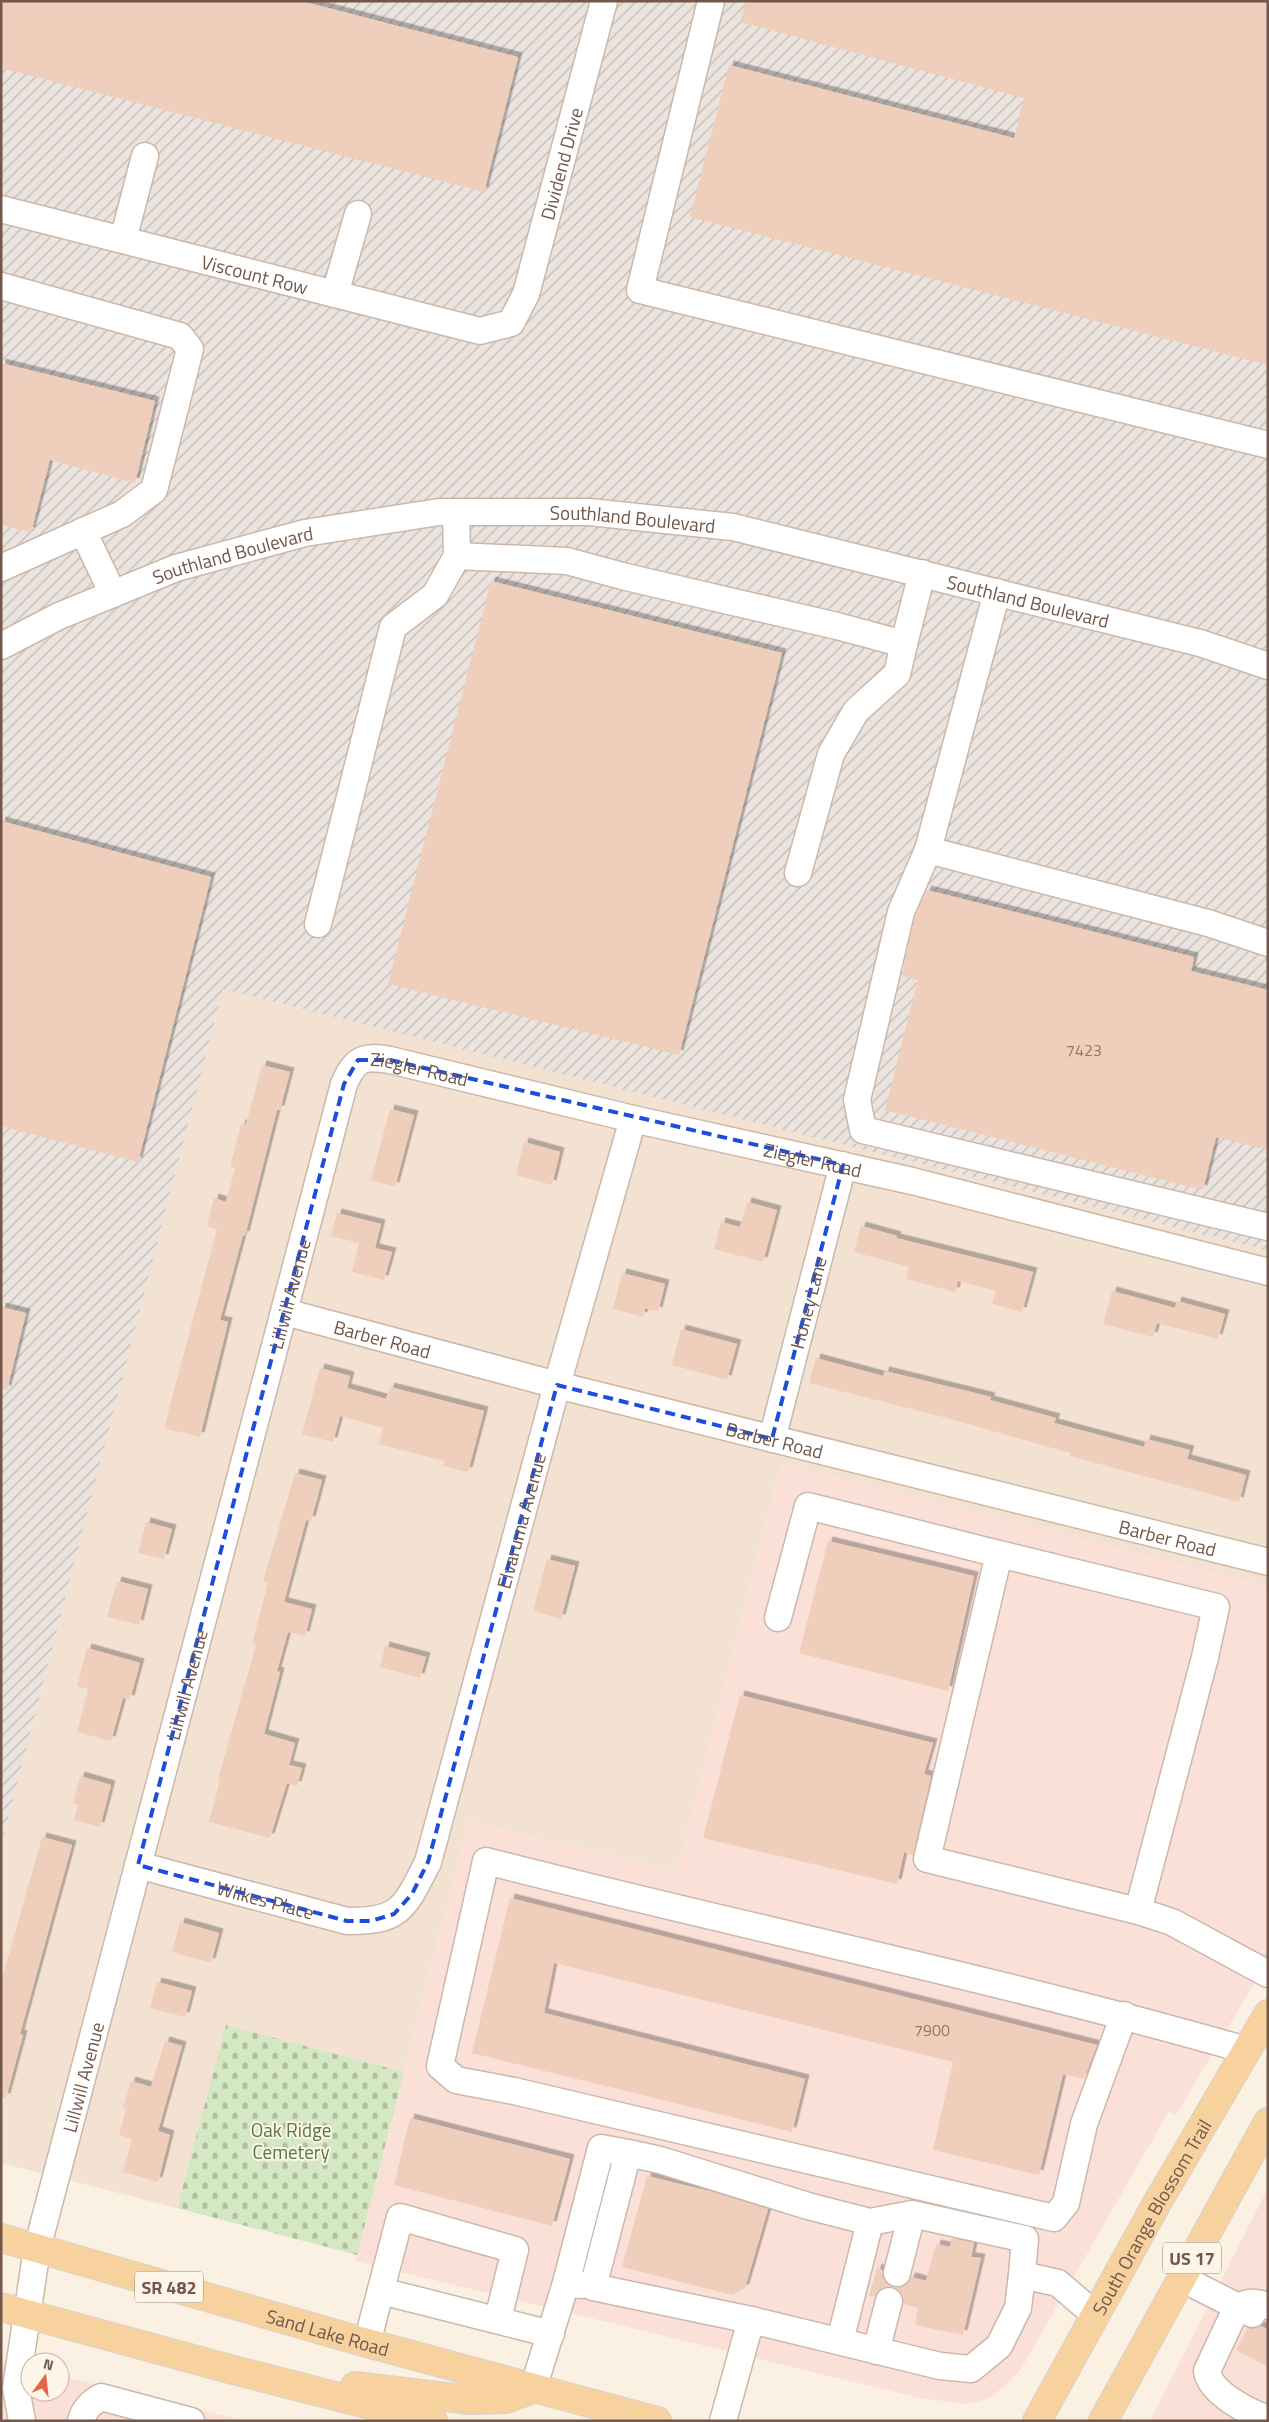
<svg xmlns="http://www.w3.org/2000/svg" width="1269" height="2422" font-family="'Titillium Web',sans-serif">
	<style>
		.residential { fill: #f3e2d2 }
		.commercial { fill: #fbe0d8 }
		.industrial { fill: url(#industrial-furrows) }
		.cemetery { fill: url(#cemetery-stones) }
		.building { fill: #f0cebc; filter: url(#shadow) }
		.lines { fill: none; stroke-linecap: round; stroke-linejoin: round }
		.minor-casing { stroke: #ccb8aa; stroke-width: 29 }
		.major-casing { stroke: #d8d0cc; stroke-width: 30 }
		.minor { stroke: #fff; stroke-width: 26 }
		.major { stroke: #f8d29e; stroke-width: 28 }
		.marked { fill: none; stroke: #1d4ed8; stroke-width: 4; stroke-dasharray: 10 6; stroke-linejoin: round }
		.labels { text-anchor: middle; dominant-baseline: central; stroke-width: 4; stroke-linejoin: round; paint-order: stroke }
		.number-label { font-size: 16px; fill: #927566 }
		.shield { fill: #fef5e9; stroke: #9c867a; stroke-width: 1 }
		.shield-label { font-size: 18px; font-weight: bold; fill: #72574a }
		.street-label { font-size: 19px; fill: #72574a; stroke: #fef5e9 }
		.park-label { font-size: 19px; fill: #557842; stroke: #fef5e9 }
	</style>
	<defs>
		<pattern id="industrial-furrows" width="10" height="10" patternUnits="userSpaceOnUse" patternTransform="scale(1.25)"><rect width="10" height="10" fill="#ebe3de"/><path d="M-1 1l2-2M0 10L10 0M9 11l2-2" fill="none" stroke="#c3bbb6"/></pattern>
		<pattern id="cemetery-stones" width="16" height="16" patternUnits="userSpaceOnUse" patternTransform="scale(1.25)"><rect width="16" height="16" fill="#d4e8c3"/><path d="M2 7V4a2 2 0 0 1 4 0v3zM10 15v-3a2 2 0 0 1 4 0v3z" fill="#b0bfa0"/></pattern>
		<filter id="shadow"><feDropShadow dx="4.5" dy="-4.5" stdDeviation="0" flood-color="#0004"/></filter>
	</defs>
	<rect width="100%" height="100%" fill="#fbf1e3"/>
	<path class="residential" d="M223,988L1268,1251V1587L781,1464L677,1872L469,1821L404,2072L226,2026L177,2208L1,2163V1846Z"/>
	<path class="commercial" d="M781,1464L1268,1587V1960L1176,2115L1169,2111L1021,2369L1004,2387L987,2399L967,2404L920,2398L355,2261L469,1821L677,1872Z
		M1268,2188V2421H1150Z
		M1,2361L30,2368V2392H60V2376L247,2421H1Z"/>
	<path class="industrial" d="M1,1H1268V1251L223,989L1,1846Z"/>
	<path class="cemetery" d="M226,2025L404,2072L357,2255L177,2208Z"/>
	<path class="building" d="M1,1H301L518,57L484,192L1,68Z
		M746,1H1268V365L690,217L729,65L1014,138L1024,98L740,22Z
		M1,363L155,401L135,483L50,460L31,532L1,525Z
		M491,581L782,653L679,1055L388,984Z
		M1,821L211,877L138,1162L1,1126Z
		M927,890L1194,957L1191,971L1268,990V1150L1216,1137L1203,1190L885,1110L918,980L902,975L915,917Z
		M262,1065L290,1072L280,1110H277L245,1236L243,1235L220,1320L228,1322L200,1437L164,1428L217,1229L207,1226L214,1198L226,1202L235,1168L230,1167L241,1124L246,1125Z
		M390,1109L414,1115L395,1187L371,1180Z
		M524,1142L560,1152L552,1185L516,1175Z
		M747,1202L777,1210L763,1262L714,1249L721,1222L740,1227Z
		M337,1213L381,1224L375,1248L392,1252L384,1280L352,1272L359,1243L331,1236Z
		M861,1226L897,1236L896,1238L1033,1272L1022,1312L992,1304L996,1291L958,1281L955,1292L906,1279L909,1267L854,1252Z
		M622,1273L665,1284L658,1312L645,1308L643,1317L613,1309Z
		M1112,1291L1175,1308L1177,1301L1225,1314L1218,1339L1157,1323L1153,1337L1103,1324Z
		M1,1307L26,1313L7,1390L1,1389Z
		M681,1329L737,1344L727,1380L672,1365Z
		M816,1358L883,1376L885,1371L991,1397L990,1400L1056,1418L1054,1423L1144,1447L1146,1439L1190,1450L1187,1459L1246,1475L1239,1502L1070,1456V1453L947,1418L809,1383Z
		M320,1368L350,1376L347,1388L386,1399L390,1387L484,1411L468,1472L443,1466L444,1461L379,1444L383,1428L340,1416L333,1442L302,1434Z
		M295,1473L322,1480L311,1521L306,1520L284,1602L312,1609L305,1636L288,1632L277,1671L280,1672L264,1734L295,1743L289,1765L302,1768L297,1786L287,1783L270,1838L209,1822L220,1780L218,1779L256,1645L252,1644L268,1583L263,1581Z
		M146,1522L172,1529L164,1559L138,1553Z
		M828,1541L974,1576L948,1691L799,1653Z
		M547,1559L575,1566L561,1619L533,1611Z
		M117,1581L148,1589L139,1625L107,1617Z
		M385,1646L426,1657L420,1678L380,1667Z
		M87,1648L140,1663L130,1700L123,1698L111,1741L77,1732L88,1689L77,1686Z
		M740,1695L933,1743L924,1774L931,1776L913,1855L904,1852L897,1884L703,1838Z
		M80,1776L111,1785L100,1827L74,1820L78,1805L73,1803Z
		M42,1837L72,1845L20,2034L23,2035L6,2098L1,2097V1983Z
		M510,1898L1097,2045L1084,2079L1063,2074L1039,2175L933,2150L953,2062L554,1963L544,2013L805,2079L792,2132L472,2053Z
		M180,1922L219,1933L211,1963L172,1952Z
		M157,1982L192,1991L185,2017L150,2008Z
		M165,2041L182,2046L158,2131L170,2135L158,2182L123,2172L132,2139L119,2135L126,2109L123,2108L131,2081L151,2087Z
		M410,2118L570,2159L552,2226L394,2185Z
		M647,2176L713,2192L768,2209L745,2288L732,2295L622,2267Z
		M952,2238L974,2243L971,2257L981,2258L963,2335L915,2325L918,2308L904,2304L903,2297L895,2288L907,2284L911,2277L926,2281L936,2244L950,2247Z
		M877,2268L882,2270L883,2278L891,2286L879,2290L875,2297L869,2296Z
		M1261,2326L1268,2330V2367L1236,2350L1248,2328L1253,2329Z"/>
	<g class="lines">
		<g class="minor-casing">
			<g id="minor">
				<path d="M711,1L640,290L1268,445"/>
				<path id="s1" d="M1,209L480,331L511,323L526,294L604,1"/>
				<path d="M123,240L145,156"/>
				<path d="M1,286L180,336L190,349L154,490L122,514L1,568"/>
				<path d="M335,294L358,214"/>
				<path d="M83,531L113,594"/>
				<path d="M457,556L567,561L626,577L837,626L904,644L922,573"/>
				<path d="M997,592L928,850L1208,923L1268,943"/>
				<path id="s2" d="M1,646L59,616L176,568L305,533L439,512H589L733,527L1200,643L1268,666"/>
				<path d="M928,850L901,912L857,1100L863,1130L1268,1227"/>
				<path d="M798,873L831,754L856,711L897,674L904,644"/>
				<path d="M318,924L393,627L435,595L457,556L456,512"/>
				<path id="s3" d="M285,1312L557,1385L1268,1562"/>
				<path id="s4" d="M772,1439L843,1165"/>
				<path d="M778,1618L808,1506L999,1554"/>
				<path id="s5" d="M138,1865L347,1921C401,1922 405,1907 428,1862L557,1385L633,1119"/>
				<path d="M1138,1911L1205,1657L1216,1607L999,1554L927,1859L1138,1911L1172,1922L1268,1974"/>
				<path d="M1124,2015L1084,2124L1066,2203L1054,2218L514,2091L456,2080L440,2066L486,1861C739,1926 995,1978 1246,2050"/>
				<path d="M897,2273L912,2214"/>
				<path d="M1181,2278L1252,2314"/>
				<path d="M566,2283L601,2148L628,2153"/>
				<path d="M381,2291L551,2334"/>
				<path d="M1268,2306C1256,2302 1249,2301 1237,2307L1207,2371C1210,2393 1248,2412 1268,2419"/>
				<path d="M751,2320L593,2287L628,2153L660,2160L808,2206L870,2222L912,2214L1025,2239L1022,2275"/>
				<path d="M840,2341L870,2222"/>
				<path d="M367,2343L400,2217L515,2250L498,2319"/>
				<path d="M876,2351L889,2301"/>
				<path d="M533,2389L566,2283L582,2285"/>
				<path id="s6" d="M22,2421L16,2388L37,2249L344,1084C355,1059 363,1055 390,1060L633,1119L912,1181L1268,1272"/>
				<path d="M81,2421C84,2409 91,2403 101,2397L191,2421"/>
				<path d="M723,2421L751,2320L940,2366L971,2369L999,2346L1018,2308L1022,2275L1058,2283L1094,2314"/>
			</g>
		</g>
		<g class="major-casing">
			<g id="major">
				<path id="s7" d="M1,2238L367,2343L657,2421"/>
				<path d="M1,2307L241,2372L433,2421"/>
				<path d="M355,2386L470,2400L506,2399L533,2389"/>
				<path id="s8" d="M1037,2421L1157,2203L1268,2014"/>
				<path d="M1103,2421L1268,2122"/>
			</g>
		</g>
		<use href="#minor" class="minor"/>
		<use href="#major" class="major"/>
	</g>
	<path class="marked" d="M358,1060H390L843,1165L772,1439L557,1385L428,1862L412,1894L394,1914L371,1921H347L138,1865L344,1084Z"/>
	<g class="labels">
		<g class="number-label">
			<text x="1084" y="1050">7423</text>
			<text x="932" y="2030">7900</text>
		</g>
		<g class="shield">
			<rect x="1163" y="2242.5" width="58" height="31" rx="4"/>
			<rect x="135" y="2271.5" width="68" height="31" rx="4"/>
		</g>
		<g class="shield-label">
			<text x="1192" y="2258">US 17</text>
			<text x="169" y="2287">SR 482</text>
		</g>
		<g class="street-label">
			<text stroke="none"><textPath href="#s1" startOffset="694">Dividend Drive</textPath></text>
			<text stroke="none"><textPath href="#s1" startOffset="262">Viscount Row</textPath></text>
			<text stroke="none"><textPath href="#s2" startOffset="655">Southland Boulevard</textPath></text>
			<text stroke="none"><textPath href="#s2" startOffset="250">Southland Boulevard</textPath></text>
			<text stroke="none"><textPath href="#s2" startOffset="1060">Southland Boulevard</textPath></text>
			<text stroke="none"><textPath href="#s6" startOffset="1468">Ziegler Road</textPath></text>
			<text stroke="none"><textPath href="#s6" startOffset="1872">Ziegler Road</textPath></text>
			<text stroke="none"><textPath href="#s6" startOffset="1162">Lillwill Avenue</textPath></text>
			<text stroke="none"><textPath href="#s4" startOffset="141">Honey Lane</textPath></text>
			<text stroke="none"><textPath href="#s3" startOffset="101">Barber Road</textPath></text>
			<text stroke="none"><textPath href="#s3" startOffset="506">Barber Road</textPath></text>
			<text stroke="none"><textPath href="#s5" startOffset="680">Elvaruma Avenue</textPath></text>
			<text stroke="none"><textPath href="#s3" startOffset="911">Barber Road</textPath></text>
			<text stroke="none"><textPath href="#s6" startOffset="758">Lillwill Avenue</textPath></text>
			<text stroke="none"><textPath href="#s5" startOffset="132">Wilkes Place</textPath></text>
			<text stroke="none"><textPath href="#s6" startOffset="352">Lillwill Avenue</textPath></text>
			<text stroke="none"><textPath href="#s8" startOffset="234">South Orange Blossom Trail</textPath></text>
			<text stroke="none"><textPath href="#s7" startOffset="340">Sand Lake Road</textPath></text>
		</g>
		<g class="park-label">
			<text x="291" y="2129">Oak Ridge<tspan x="291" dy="22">Cemetery</tspan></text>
		</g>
	</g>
	<rect width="1269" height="2422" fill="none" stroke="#72574a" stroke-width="5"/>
	<g transform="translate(45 2377) rotate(15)"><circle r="24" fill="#fef5e9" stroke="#c6b6a9"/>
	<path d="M0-4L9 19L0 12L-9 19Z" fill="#e1664d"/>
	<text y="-8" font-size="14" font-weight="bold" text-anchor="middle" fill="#72574a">N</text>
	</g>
</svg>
